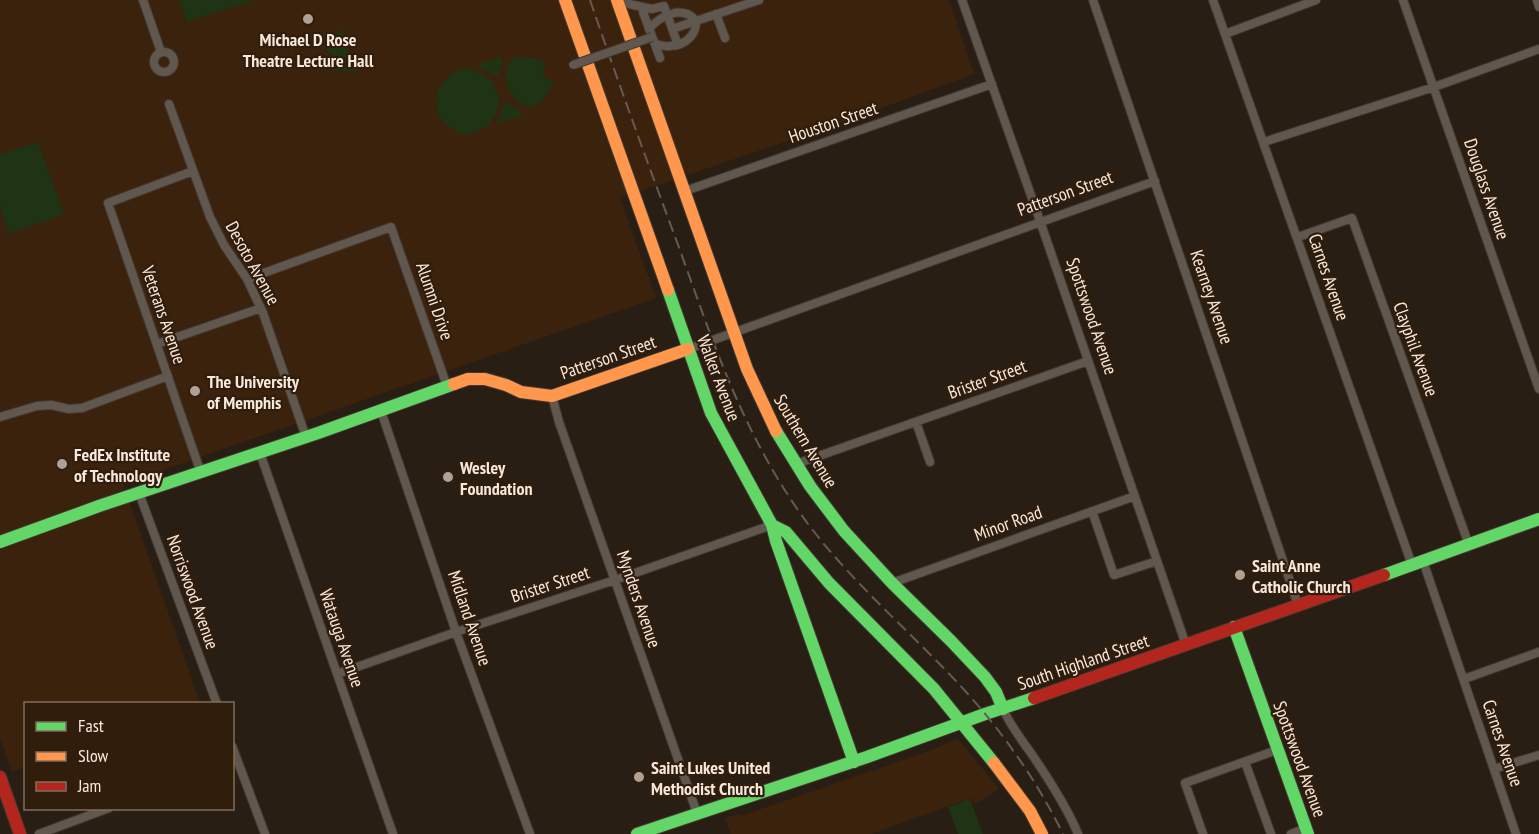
<svg xmlns="http://www.w3.org/2000/svg" width="1539" height="834" font-family="'PT Sans Narrow',sans-serif">
	<style>
		.built { fill: #3b220d }
		.green { fill: #1f3415 }
		.lines { fill: none; stroke-linecap: round; stroke-linejoin: round }
		.street-casing { stroke: #433932; stroke-width: 10 }
		.fast-casing { stroke: #433932; stroke-width: 14 }
		.slow-casing { stroke: #433932; stroke-width: 14 }
		.jam-casing { stroke: #433932; stroke-width: 14 }
		.street { stroke: #60574f; stroke-width: 8 }
		.fast { stroke: #63d668; stroke-width: 12 }
		.slow { stroke: #ff974d; stroke-width: 12 }
		.jam { stroke: #b3261e; stroke-width: 12 }
		.rail { stroke: #645b54; stroke-width: 2; stroke-dasharray: 12 6; stroke-linecap: butt }
		.street-bridge-casing { stroke: #433932; stroke-width: 10; stroke-linecap: butt }
		.street-bridge { stroke: #60574f; stroke-width: 8 }
		.poi-dot { fill: #afa196; stroke: #311d0b; stroke-width: 2 }
		.labels { text-anchor: middle; dominant-baseline: central; stroke-width: 4.5; stroke-linejoin: round; paint-order: stroke }
		.poi-label { font-size: 18px; font-weight: bold; fill: #f7e8dd; stroke: #311d0b; text-anchor: start }
		.street-label { font-size: 18px; fill: #f7e8dd; stroke: #311d0b }
	</style>
	<rect width="100%" height="100%" fill="#291e13"/>
	<path class="built" d="M0,0H949L974,74L849,120L620,198L656,298L123,484L200,703L26,704L25,767L12,772L0,738Z
		M958,739L999,789L976,804L971,798L871,834H731L725,818L738,814L741,816L929,751Z"/>
	<path class="green" d="M179,0H255L187,22Z
		M340,30H343L345,35L342,41L348,50L349,62L357,67L358,71L356,72L329,70C337,57 333,54 322,47Z
		M328,31L329,33L313,47L292,49L293,43Z
		M500,57L503,59L500,69H499V75L494,76L486,70L477,66L481,63L488,62V61Z
		M519,57L533,58L546,63C541,73 543,78 553,82C525,147 485,62 519,57Z
		M466,68L482,74L491,80L497,91L499,102L496,114L488,126L479,131L466,134L457,132L445,124L439,116L436,103L438,90L444,81L453,73Z
		M509,103L513,108L514,107L522,112L523,115L497,124L504,105Z
		M38,142L64,214L9,234L0,207V154Z
		M970,799L983,834H958L948,807Z"/>
	<g class="lines">
		<g class="street-casing">
			<path id="street" d="M143,0L161,52
				M628,0L629,4L652,9L664,6L678,45
				M962,0L1040,221L1186,645
				M1093,0L1298,605
				M1213,0L1412,565
				M1403,0L1539,389
				M1537,0L1539,7
				M643,12L660,58
				M716,14L725,38
				M649,29C660,16 683,4 696,21L672,29
				M1225,34L1316,0
				M655,44C660,45 665,47 670,46C684,46 697,35 696,21L759,0
				M154 62a10 10 0 1 1 20 0a10 10 0 1 1-20 0Z
				M169,104L210,217L224,245L247,279L263,313L306,437
				M1264,142L1434,87L1539,49
				M193,171L108,203L201,473
				M685,191L992,84
				M1298,237L1352,218L1469,545
				M247,279L391,227L447,386
				M157,344L261,308
				M688,349L1155,181
				M552,396L559,422L697,813
				M381,411L456,632L530,834
				M0,417L37,406L51,405L69,409L82,408L168,376
				M916,422L930,462
				M260,453L393,834
				M796,464L1088,361
				M139,493L217,704
				M1092,511L1114,575L1157,561
				M1423,561L1516,834
				M892,583L1135,496
				M337,674L456,632L615,580L772,525
				M1464,679L1539,652
				M1003,709C1011,727 1022,740 1033,756C1050,781 1067,807 1078,834
				M232,746L265,834
				M1245,762L1271,834
				M1494,769L1539,755
				M39,834L109,808
				M1203,834L1185,783L1277,750
				M1291,834L1306,828"/>
		</g>
		<g class="fast-casing">
			<path id="fast" d="M668,290L711,413L772,525L776,541L854,762
				M776,431L810,486L844,531L892,583L951,641L985,677L996,692L1003,709
				M772,525L786,532L829,583L934,689L994,763
				M0,542L99,506L318,433L454,384
				M1384,575L1539,519
				M1234,627L1308,834
				M637,834L867,757L985,714L1034,698"/>
		</g>
		<g class="slow-casing">
			<path id="slow" d="M565,0L668,290
				M617,0L747,369L776,431
				M454,384L468,379H485L506,385L521,392L552,396L688,349
				M994,763L1030,811L1042,834"/>
		</g>
		<g class="jam-casing">
			<path id="jam" d="M1034,698L1384,575
				M0,777L20,834"/>
		</g>
		<use href="#street" class="street"/>
		<use href="#fast" class="fast"/>
		<use href="#slow" class="slow"/>
		<use href="#jam" class="jam"/>
		<path class="rail" d="M590,0C619,85 650,169 681,253C714,345 742,429 798,510C846,579 911,631 967,693C1005,735 1038,783 1063,834"/>
		<g class="street-bridge-casing">
			<path id="street-bridge" d="M573,65L652,37"/>
		</g>
		<use href="#street-bridge" class="street-bridge"/>
	</g>
	<g class="poi-dot">
		<circle cx="308" cy="19" r="6"/>
		<circle cx="195" cy="391" r="6"/>
		<circle cx="62" cy="464" r="6"/>
		<circle cx="448" cy="477" r="6"/>
		<circle cx="1240" cy="575" r="6"/>
		<circle cx="639" cy="777" r="6"/>
	</g>
	<g class="labels">
		<g class="poi-label">
			<text x="308" y="39" text-anchor="middle">Michael D Rose<tspan x="308" dy="21">Theatre Lecture Hall</tspan></text>
			<text x="207" y="381">The University<tspan x="207" dy="21">of Memphis</tspan></text>
			<text x="74" y="454">FedEx Institute<tspan x="74" dy="21">of Technology</tspan></text>
			<text x="460" y="467">Wesley<tspan x="460" dy="21">Foundation</tspan></text>
			<text x="1252" y="565">Saint Anne<tspan x="1252" dy="21">Catholic Church</tspan></text>
			<text x="651" y="767">Saint Lukes United<tspan x="651" dy="21">Methodist Church</tspan></text>
		</g>
		<g class="street-label">
			<text transform="translate(833 122) rotate(-19)">Houston Street</text>
			<text transform="translate(1487 189) rotate(71)">Douglass Avenue</text>
			<text transform="translate(1065 193) rotate(-20)">Patterson Street</text>
			<text transform="translate(253 263) rotate(61)">Desoto Avenue</text>
			<text transform="translate(1329 277) rotate(71)">Carnes Avenue</text>
			<text transform="translate(1212 297) rotate(71)">Kearney Avenue</text>
			<text transform="translate(435 301) rotate(71)">Alumni Drive</text>
			<text transform="translate(164 315) rotate(71)">Veterans Avenue</text>
			<text transform="translate(1092 316) rotate(71)">Spottswood Avenue</text>
			<text transform="translate(1416 349) rotate(70)">Clayphil Avenue</text>
			<text transform="translate(608 357) rotate(-19)">Patterson Street</text>
			<text transform="translate(719 378) rotate(69)">Walker Avenue</text>
			<text transform="translate(987 379) rotate(-20)">Brister Street</text>
			<text transform="translate(806 441) rotate(59)">Southern Avenue</text>
			<text transform="translate(1008 523) rotate(-20)">Minor Road</text>
			<text transform="translate(550 584) rotate(-18)">Brister Street</text>
			<text transform="translate(193 592) rotate(70)">Norriswood Avenue</text>
			<text transform="translate(639 599) rotate(71)">Mynders Avenue</text>
			<text transform="translate(470 618) rotate(71)">Midland Avenue</text>
			<text transform="translate(342 638) rotate(71)">Watauga Avenue</text>
			<text transform="translate(1083 662) rotate(-19)">South Highland Street</text>
			<text transform="translate(1503 743) rotate(71)">Carnes Avenue</text>
			<text transform="translate(1300 759) rotate(70)">Spottswood Avenue</text>
		</g>
	</g>
	<rect x="24" y="702" width="210" height="108" fill="#311d0b" stroke="#806e5f" stroke-width="1.5"/>
	<rect x="36" y="722" width="30" height="9" fill="#63d668" stroke="#806e5f" stroke-width="1.5"/>
	<text x="78" y="732" font-size="18" fill="#f7e8dd">Fast</text>
	<rect x="36" y="752" width="30" height="9" fill="#ff974d" stroke="#806e5f" stroke-width="1.5"/>
	<text x="78" y="762" font-size="18" fill="#f7e8dd">Slow</text>
	<rect x="36" y="782" width="30" height="9" fill="#b3261e" stroke="#806e5f" stroke-width="1.5"/>
	<text x="78" y="792" font-size="18" fill="#f7e8dd">Jam</text>
</svg>
